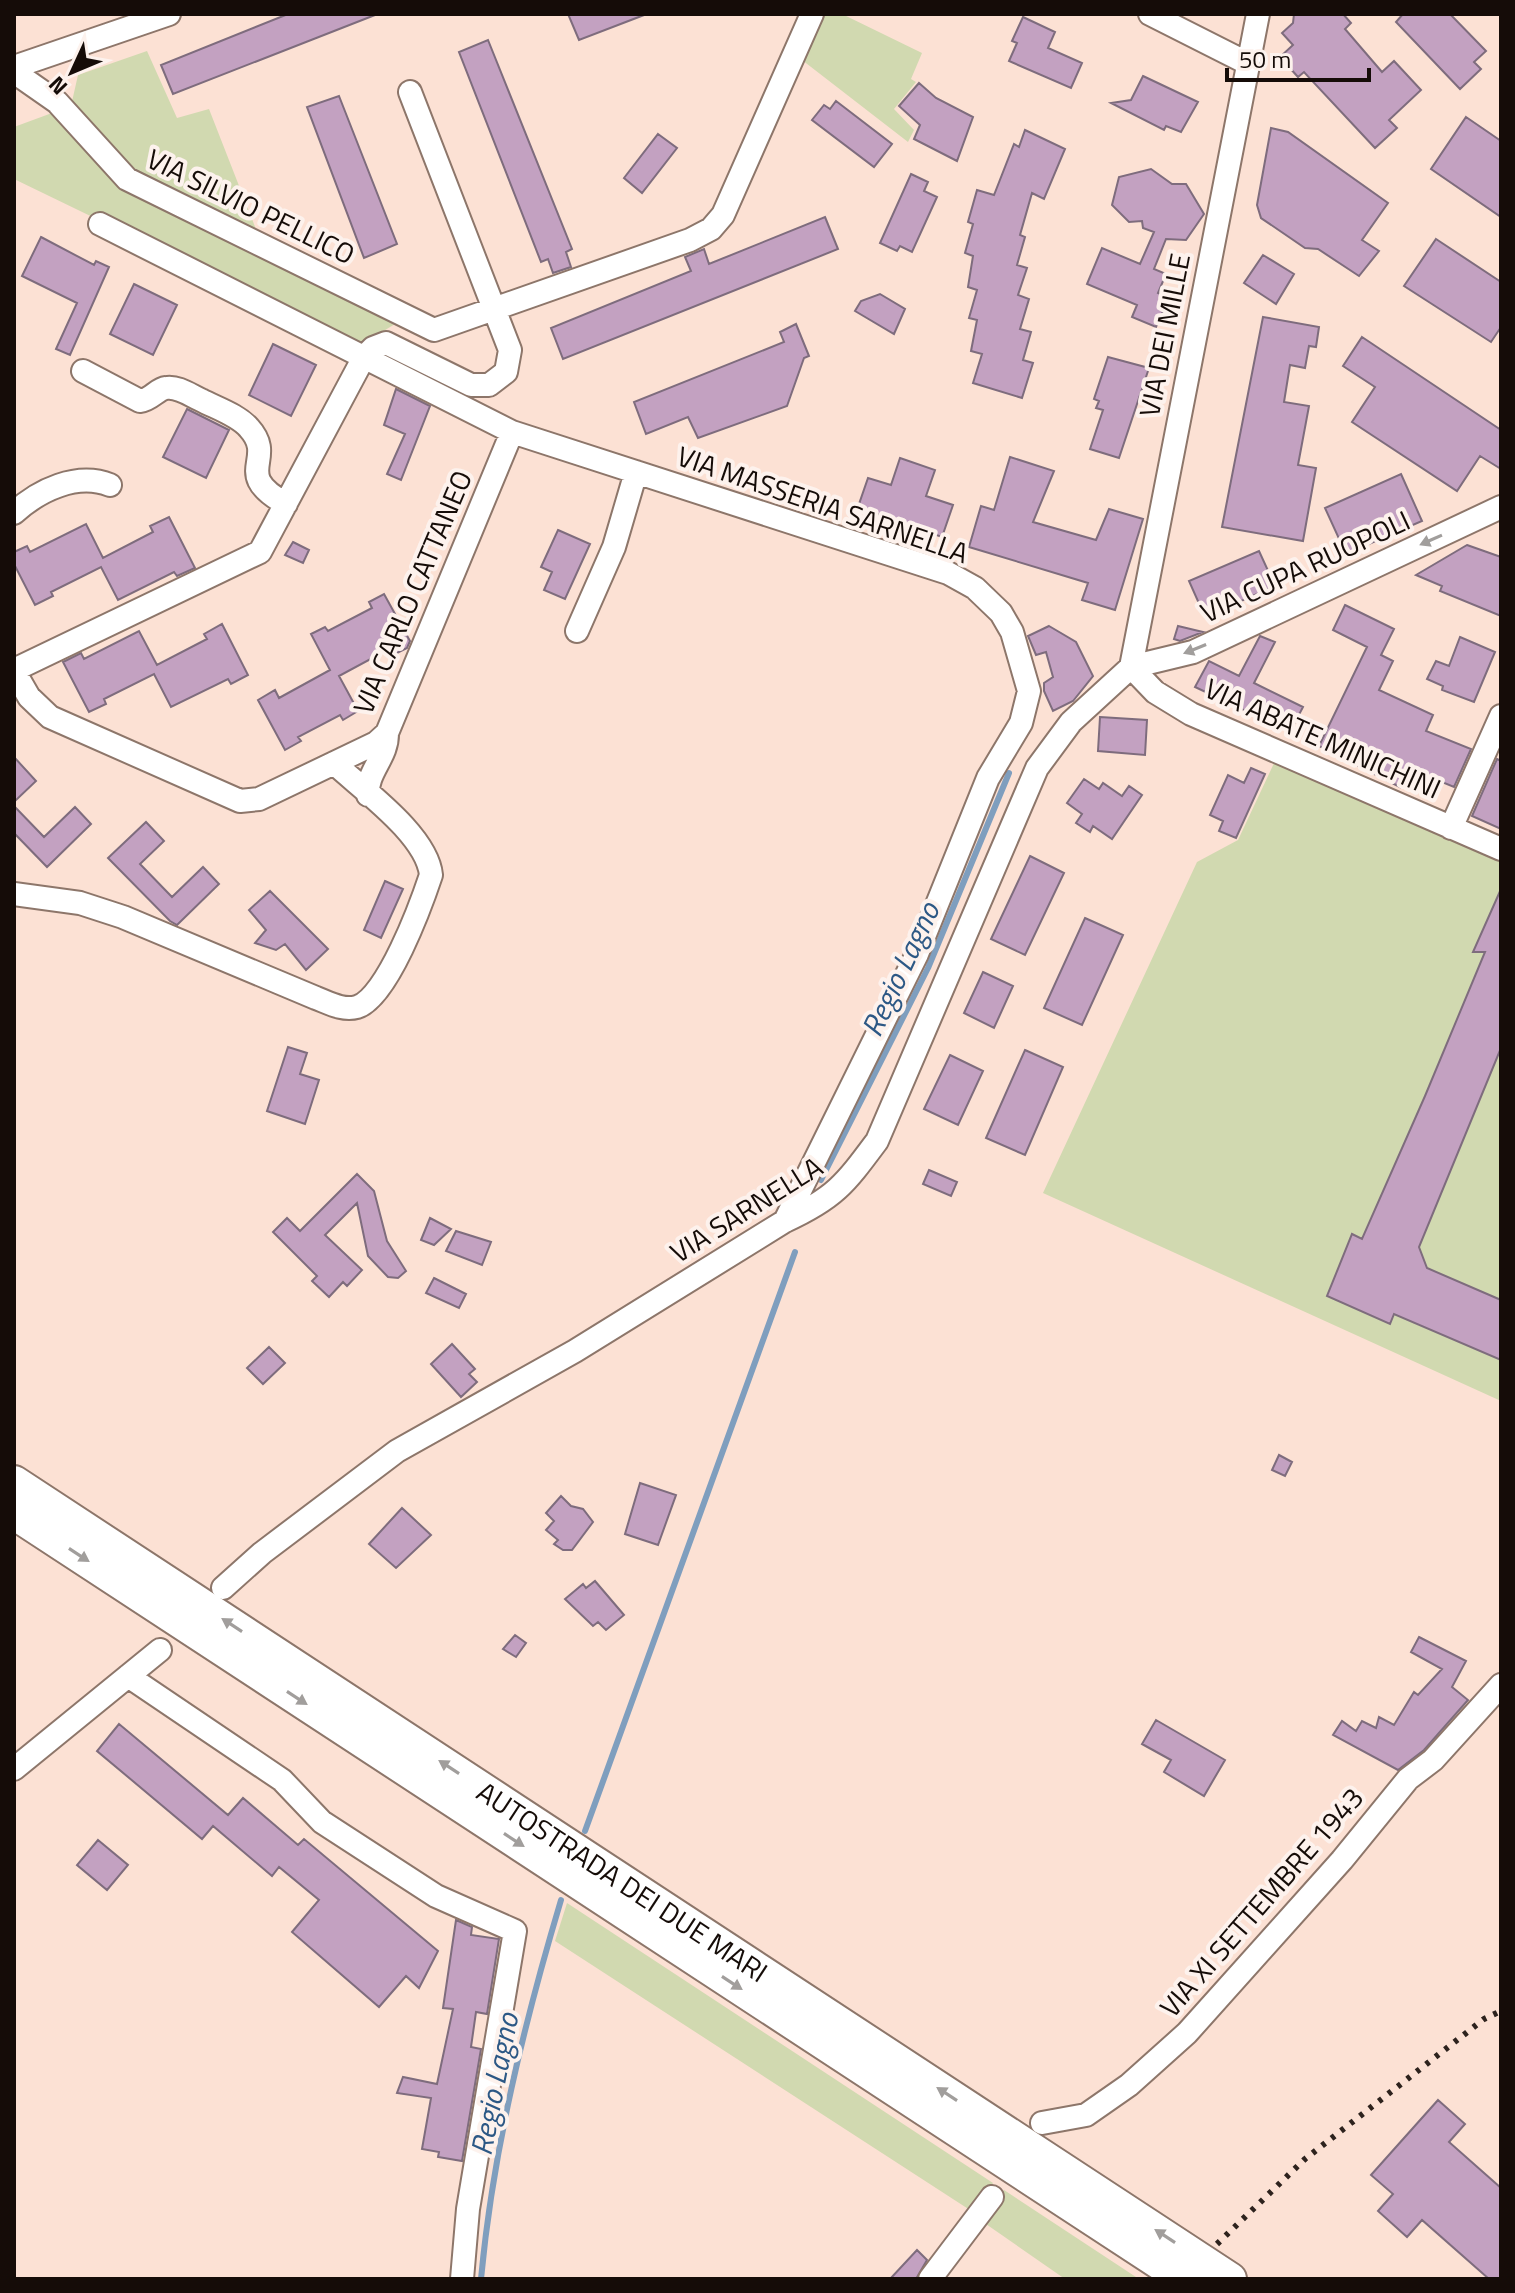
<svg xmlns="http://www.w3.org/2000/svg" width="1515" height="2293" font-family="'Titillium Web',sans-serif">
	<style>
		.green { fill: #d1d9b0 }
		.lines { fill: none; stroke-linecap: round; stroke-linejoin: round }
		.stream { stroke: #7f9ebe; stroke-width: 6 }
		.building { fill: #c3a1c1; stroke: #7e6c7d; stroke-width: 2 }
		.minor-casing { stroke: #8d766a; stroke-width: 26 }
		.highway-casing { stroke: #8d766a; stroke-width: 36 }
		.minor { stroke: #fff; stroke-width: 22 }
		.highway { stroke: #fff; stroke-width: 32 }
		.rail { stroke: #2d221d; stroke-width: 6; stroke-dasharray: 4 8; stroke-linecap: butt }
		.oneway { fill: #a19e9c }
		.labels { text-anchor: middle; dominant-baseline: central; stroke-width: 8; stroke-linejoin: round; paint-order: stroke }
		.street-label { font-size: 28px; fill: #150c08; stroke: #fdf2ed }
		.water-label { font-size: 30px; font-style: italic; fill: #2c5885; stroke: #fdf2ed }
	</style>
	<rect width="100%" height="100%" fill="#fce1d4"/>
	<path class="green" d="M823,14H842L922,53L911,79L916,82L894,109L914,130L908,142L802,60Z
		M147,51L177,118L209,109L259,237L129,168L71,106L78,75Z
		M52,113L118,182L395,324L359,346L14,179V127Z
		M1275,761L1501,856V1401L1043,1193L1197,862L1238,840Z
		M567,1903L993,2183L973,2212L555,1941Z
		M1004,2190L1139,2279H1065L983,2222Z"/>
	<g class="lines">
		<path class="stream" d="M821,1180L928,968L1009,773
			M585,1831L795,1252
			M481,2279C493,2150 524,2024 561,1900"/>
	</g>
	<path class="building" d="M288,14L375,15L173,94L161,65Z
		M568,14H643L644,15L579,40Z
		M1294,14H1343L1351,23L1345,29L1382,72L1394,61L1421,90L1389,120L1397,128L1375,148L1304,72L1298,77L1280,57L1293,45L1282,33L1293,23Z
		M1403,14H1450L1486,51L1474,62L1481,69L1460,89L1396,22Z
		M1023,17L1055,32L1048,48L1082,63L1071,88L1009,61L1017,43L1012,41Z
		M488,40L572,249L566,252L571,267L553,273L548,259L541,262L459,52Z
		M1143,76L1198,102L1181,132L1166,126L1164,130L1111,103L1131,100Z
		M919,83L936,98L973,117L957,161L914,139L920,125L899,106Z
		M339,96L397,244L364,258L307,107Z
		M836,101L892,144L874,167L812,120L824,105L830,109Z
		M1466,117L1501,141V217L1431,169Z
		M1271,128L1288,132L1388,203L1362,240L1379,251L1359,276L1318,249L1305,248L1261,218L1257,205Z
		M1025,130L1065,149L1044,199L1032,193L1020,235L1025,237L1017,265L1027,268L1018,295L1029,299L1020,329L1031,332L1023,360L1033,363L1022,398L973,383L982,354L971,351L977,320L969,318L977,290L968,287L973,256L965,253L973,224L968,222L977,190L994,195L1014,144L1019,147Z
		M658,134L677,148L642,193L624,178Z
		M1151,169L1172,184H1186L1204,214L1186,240L1166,239L1154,269L1166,274L1158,293L1169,298L1156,327L1132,317L1137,305L1087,284L1102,248L1140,264L1154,232L1143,228L1142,221L1129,222L1112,205L1119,177Z
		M911,174L928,182L924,191L937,197L912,252L900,246L897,251L880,243Z
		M825,217L838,249L563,359L551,328L691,271L685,257L704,249L709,264Z
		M41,237L94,265L96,261L109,267L70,355L56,349L77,303L22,276Z
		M1436,239L1501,282V327L1491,342L1404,286Z
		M1263,255L1294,274L1276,304L1244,283Z
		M134,284L177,305L153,355L110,334Z
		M880,294L905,309L894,334L855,311L861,301Z
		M1263,317L1319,327L1316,347L1309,346L1305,368L1290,365L1284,402L1309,406L1298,465L1316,468L1303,541L1222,527Z
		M796,324L809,356L804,358L787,406L698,438L688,417L646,434L634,402L784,342L780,332Z
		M1362,337L1501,430V469L1480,456L1457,491L1352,422L1375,387L1343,366Z
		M273,344L316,365L291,416L249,395Z
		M1108,357L1149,368L1119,458L1090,449L1103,410L1096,408L1099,401L1094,399Z
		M396,389L430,406L401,480L387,474L405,434L384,425Z
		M187,409L229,430L206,478L163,457Z
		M1010,457L1054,471L1033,522L1096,540L1109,509L1143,519L1115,610L1082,600L1088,583L969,547L981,506L994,510Z
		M900,458L935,470L926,496L953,505L942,537L858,507L868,478L891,485Z
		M1401,474L1422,521L1346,554L1325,508Z
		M169,517L195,568L177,576L174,572L118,600L101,567L51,592L53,596L35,605L14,564V552L27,546L30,552L86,524L103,558L153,532L150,526Z
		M558,530L590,544L565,599L544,590L552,572L541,567Z
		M293,542L309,550L303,563L285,555Z
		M1467,545L1501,557V616L1440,591L1442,586L1416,575Z
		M1259,551L1275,586L1205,617L1189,581Z
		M384,594L410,641L407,648L393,655L389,649L339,676L358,711L343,720L340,715L298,737L301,741L285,750L258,700L275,690L279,698L330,670L311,634L325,627L328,631L372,608L369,602Z
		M1345,605L1394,629L1381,655L1393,661L1379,690L1433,715L1426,731L1471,749L1454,787L1408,768L1400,787L1319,746L1367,647L1333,630Z
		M222,624L248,675L231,684L228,679L171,707L154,674L104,699L106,704L89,712L63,662L81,653L84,659L139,631L157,665L207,639L204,634Z
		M1049,626L1076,642L1093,676L1073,701L1053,711L1044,691V683L1053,677L1046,652L1036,655L1028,636Z
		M1178,626L1203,632L1180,641L1174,639Z
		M1260,636L1275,642L1254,683L1303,707L1290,732L1195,687L1209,661L1239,676Z
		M1460,637L1495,652L1474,702L1442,690L1443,686L1427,679L1436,661L1449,666Z
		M1100,717L1147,720L1145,755L1098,751Z
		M14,757L36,781L14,802Z
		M1497,759L1501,761V829L1472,816Z
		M1251,768L1265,774L1236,838L1219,831L1223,821L1210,815L1228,775L1244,783Z
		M1084,779L1099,789L1103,783L1122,796L1129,786L1142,795L1112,839L1093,826L1090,832L1076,823L1082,814L1067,803Z
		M14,806L44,837L75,807L91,824L47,867L14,833Z
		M146,822L164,841L140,864L172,897L203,867L219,884L177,925L170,921L108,858Z
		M1030,856L1064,873L1025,955L991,939Z
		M385,881L403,889L381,938L364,930Z
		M1501,889V1048L1419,1247L1427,1268L1501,1300V1360L1394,1314L1390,1324L1327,1296L1352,1234L1362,1239L1425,1096L1485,952H1473Z
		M270,891L328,949L306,970L285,944L276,950L255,943L266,930L249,910Z
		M1085,918L1123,935L1082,1025L1044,1008Z
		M983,972L1013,986L994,1028L964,1013Z
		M288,1047L307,1053L300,1074L319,1080L305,1124L267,1111Z
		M1025,1050L1063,1067L1025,1155L986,1138Z
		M950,1055L983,1071L958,1125L924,1109Z
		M929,1170L957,1182L951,1196L923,1184Z
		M357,1174L374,1191L387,1241L406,1271L398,1278L388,1277L368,1256L357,1203L325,1235L362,1270L347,1286L343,1282L329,1297L312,1281L317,1276L273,1232L287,1218L300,1231Z
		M430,1218L451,1229L434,1245L421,1240Z
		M456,1231L491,1242L482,1265L446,1251Z
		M434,1278L466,1294L459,1308L426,1293Z
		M452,1344L475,1369L469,1374L477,1382L461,1397L431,1364Z
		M269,1347L285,1363L263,1384L247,1368Z
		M1279,1455L1292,1462L1285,1476L1272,1470Z
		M640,1483L676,1495L658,1545L625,1534Z
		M561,1496L571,1506L583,1509L593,1522L572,1550H563L554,1544L558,1540L546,1530L554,1521L546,1513Z
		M402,1508L431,1535L396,1568L369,1544Z
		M595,1581L624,1615L606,1630L598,1622L593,1626L565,1599L583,1584L586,1588Z
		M515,1635L526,1643L516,1657L503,1649Z
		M1419,1637L1466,1661L1452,1687L1468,1700L1424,1750L1398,1770L1333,1735L1342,1721L1356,1731L1362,1721L1376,1728L1379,1717L1394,1725L1414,1692L1418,1695L1442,1669L1411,1652Z
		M1156,1720L1225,1760L1204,1796L1164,1772L1171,1760L1142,1744Z
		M119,1724L228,1815L243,1798L298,1845L304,1839L438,1951L419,1988L406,1976L379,2007L292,1932L319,1900L279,1867L272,1876L213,1826L202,1839L97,1751Z
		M98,1840L128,1865L107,1890L77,1865Z
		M456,1920L472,1927L471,1935L499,1939L487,2014L476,2012L471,2047L481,2049L462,2161L438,2157L439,2152L422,2149L431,2098L397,2093L403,2077L437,2084L453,2009L443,2008Z
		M1438,2100L1465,2124L1449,2142L1501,2188V2279H1489L1422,2220L1407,2237L1378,2211L1393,2194L1371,2175Z
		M917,2250L927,2260L916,2279H890Z"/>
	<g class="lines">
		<g class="minor-casing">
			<path id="minor" d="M1150,14L1247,63
				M14,67L169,14
				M14,72L57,102L127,179L434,330L690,240L711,229L723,215L812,14
				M100,224L512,432L948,573L975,588L1001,613L1012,632L1029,691L1021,723L988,778L917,954L785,1221
				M83,371L140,401C151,400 157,389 166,388C178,386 190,395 201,400C216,408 238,415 249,428C278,460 230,473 286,504
				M14,513C39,490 77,472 110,485
				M577,631L614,547L636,472
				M1131,667L1258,14
				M1131,667L1155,692L1191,714L1501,849
				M14,670L260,552L364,357L373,348L386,343L471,385H489L506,372L510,350L410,92
				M14,671L29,697L50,717L240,801L259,799L376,743L387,733L512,432
				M368,795C366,772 388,757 387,733
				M1451,828L1501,716
				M14,894L80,903L123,917L316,998C329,1003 343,1011 357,1007C387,998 421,905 431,875C427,835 363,790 334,763
				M223,1588L262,1553L397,1451L575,1351L785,1221C835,1198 845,1184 877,1141L1037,768L1071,722L1131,667L1193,652L1501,507
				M128,1676L282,1780L322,1822L436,1896L515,1931L468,2209L462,2279
				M14,1769L160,1650
				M1042,2123L1086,2115L1129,2085L1187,2033L1342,1860L1408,1779L1433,1760L1501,1685
				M930,2279L992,2197"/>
		</g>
		<g class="highway-casing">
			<g id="highway">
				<path id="s1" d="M14,1482L1230,2279"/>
				<path d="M14,1513L1184,2279"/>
			</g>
		</g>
		<use href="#minor" class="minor"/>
		<use href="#highway" class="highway"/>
		<path class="rail" d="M1217,2244L1305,2159L1484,2019L1501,2011"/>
	</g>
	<defs><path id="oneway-solid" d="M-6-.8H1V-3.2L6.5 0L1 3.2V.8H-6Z" transform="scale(2)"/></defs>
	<g class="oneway">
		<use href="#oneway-solid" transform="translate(1431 540) rotate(156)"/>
		<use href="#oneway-solid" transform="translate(1195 649) rotate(158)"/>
		<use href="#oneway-solid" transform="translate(79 1555) rotate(33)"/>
		<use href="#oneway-solid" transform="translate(232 1625) rotate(-147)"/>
		<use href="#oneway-solid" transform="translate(297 1698) rotate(33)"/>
		<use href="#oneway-solid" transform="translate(449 1767) rotate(-147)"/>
		<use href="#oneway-solid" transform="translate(514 1840) rotate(33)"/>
		<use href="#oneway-solid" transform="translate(732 1983) rotate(33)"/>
		<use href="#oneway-solid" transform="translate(947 2094) rotate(-147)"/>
		<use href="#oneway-solid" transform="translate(1165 2236) rotate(-147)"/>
	</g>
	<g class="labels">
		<g class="street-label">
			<text transform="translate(251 206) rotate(26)">VIA SILVIO PELLICO</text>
			<text transform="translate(1164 335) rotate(-79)">VIA DEI MILLE</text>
			<text transform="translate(823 504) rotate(19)">VIA MASSERIA SARNELLA</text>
			<text transform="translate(1305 566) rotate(-25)">VIA CUPA RUOPOLI</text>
			<text transform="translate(412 592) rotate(-67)">VIA CARLO CATTANEO</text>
			<text transform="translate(1323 738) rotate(24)">VIA ABATE MINICHINI</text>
			<text transform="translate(746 1209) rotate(-32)">VIA SARNELLA</text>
			<text stroke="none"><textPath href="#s1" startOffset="728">AUTOSTRADA DEI DUE MARI</textPath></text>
			<text transform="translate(1261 1902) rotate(-49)">VIA XI SETTEMBRE 1943</text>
		</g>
		<g class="water-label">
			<text transform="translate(900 969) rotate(-65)">Regio Lagno</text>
			<text transform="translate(494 2084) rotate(-79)">Regio Lagno</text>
		</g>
	</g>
	<rect width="1515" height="2293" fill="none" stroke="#150c08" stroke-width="32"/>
	<g transform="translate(72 72) rotate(226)" stroke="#fdf2ed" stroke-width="6" paint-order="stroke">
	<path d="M0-6L14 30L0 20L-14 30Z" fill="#150c08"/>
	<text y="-12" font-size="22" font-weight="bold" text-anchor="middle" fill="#150c08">N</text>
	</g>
	<path d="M1227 68v12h142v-12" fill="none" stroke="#150c08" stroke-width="4"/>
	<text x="1239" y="68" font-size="24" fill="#150c08" stroke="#fdf2ed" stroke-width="6" paint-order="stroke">50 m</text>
</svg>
